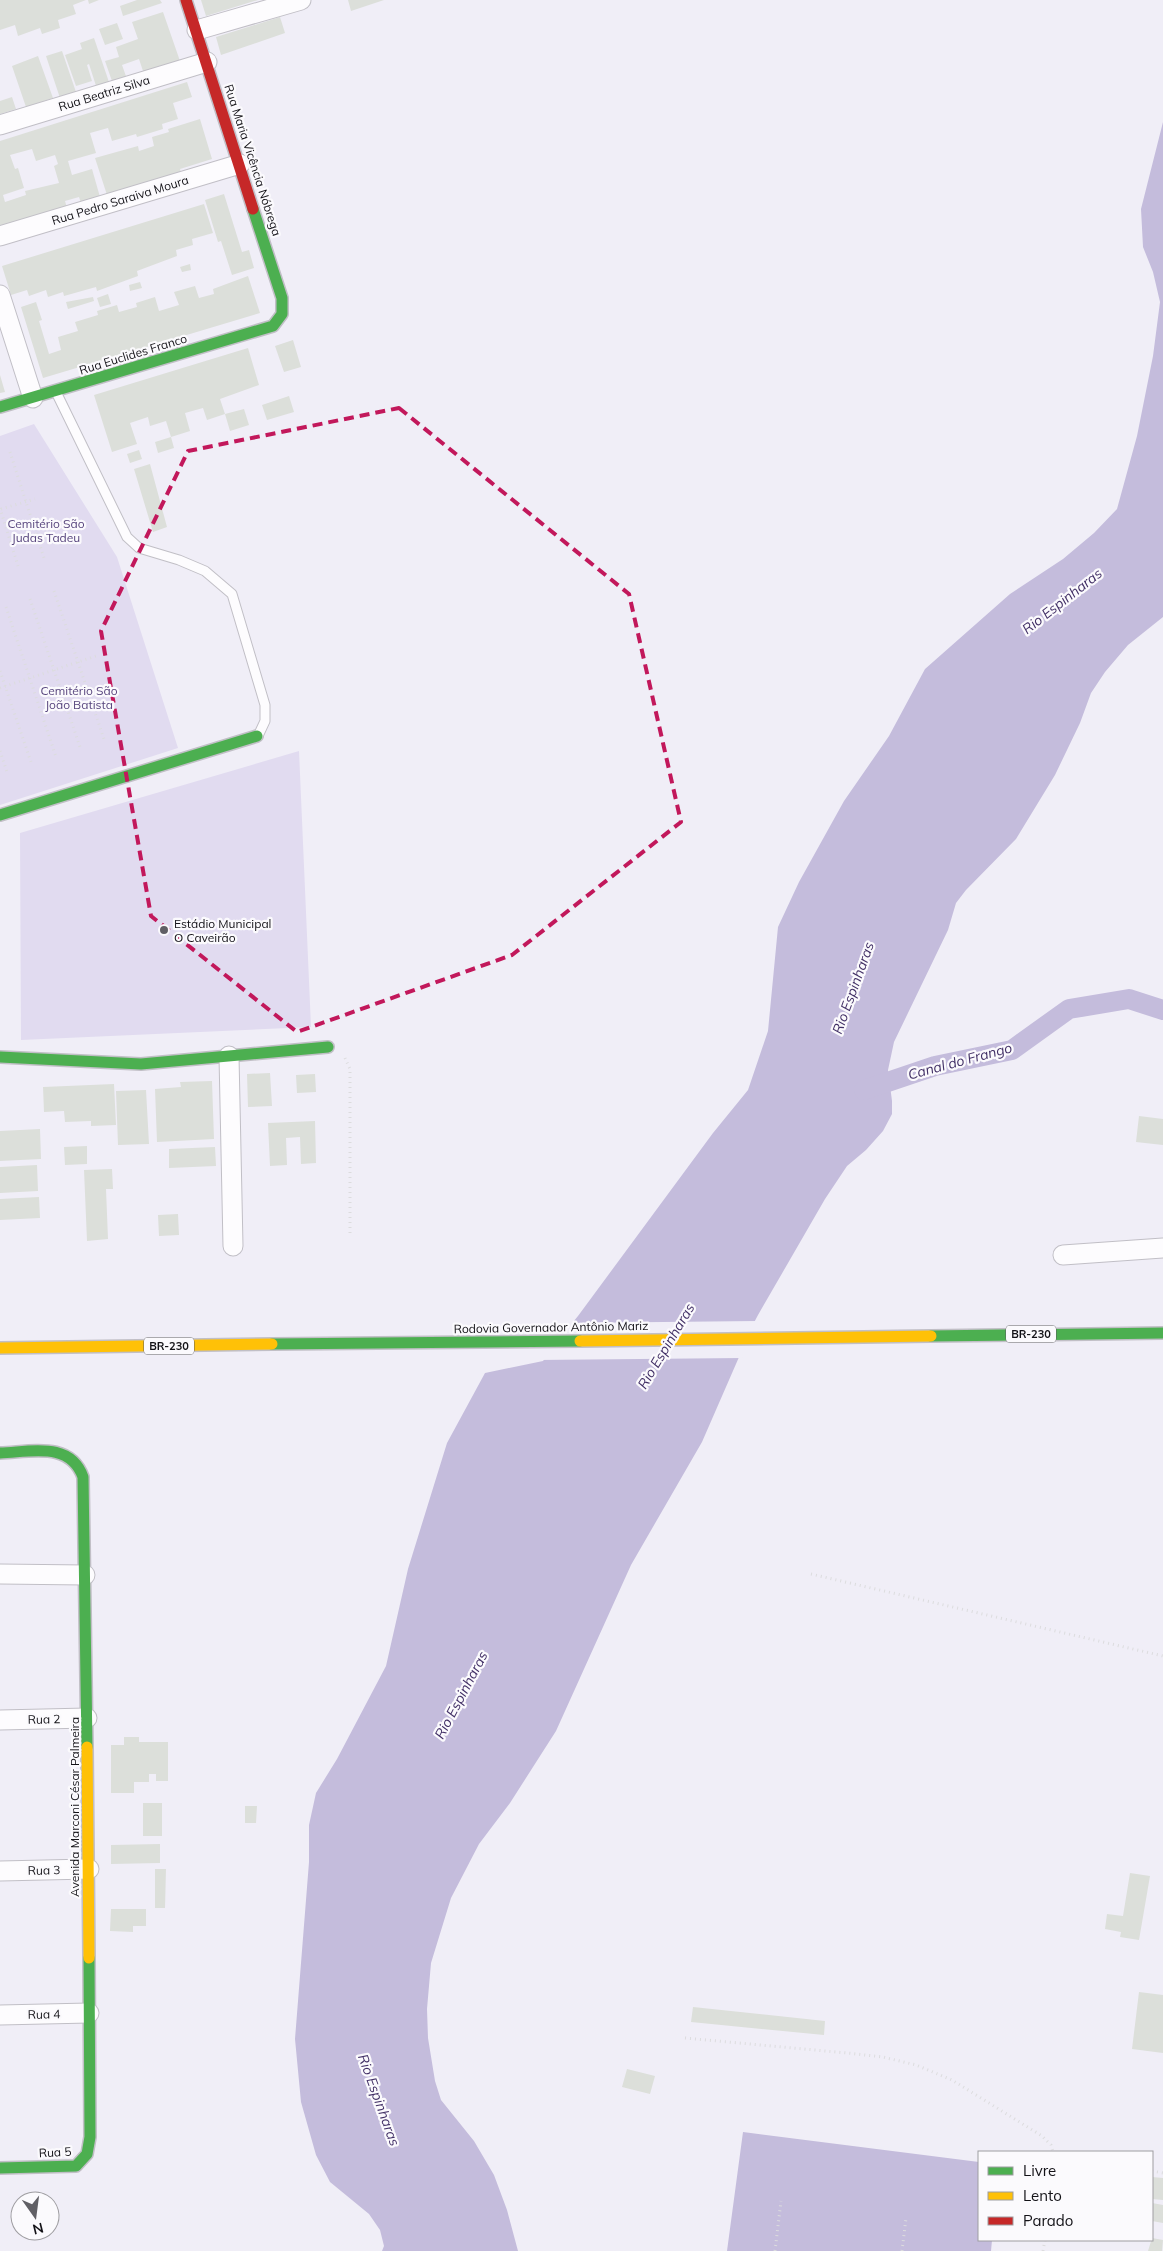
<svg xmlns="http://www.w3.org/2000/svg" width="1163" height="2251" font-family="Mulish,sans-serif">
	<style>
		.green { fill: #e1dbf0 }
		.water { fill: #c4bcdc }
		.pier { fill: #f0eef7 }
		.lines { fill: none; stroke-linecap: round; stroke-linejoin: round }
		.canal { stroke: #c4bcdc; stroke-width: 20 }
		.building { fill: #dcdfda; fill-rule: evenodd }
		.lane-casing { stroke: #c1bfc6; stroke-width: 11 }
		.street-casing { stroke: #c1bfc6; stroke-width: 21 }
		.fast-casing { stroke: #c1bfc6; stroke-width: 14 }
		.slow-casing { stroke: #c1bfc6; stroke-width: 14 }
		.jam-casing { stroke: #c1bfc6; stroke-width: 14 }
		.path { stroke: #dcdcde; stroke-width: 3; stroke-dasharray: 1 4; stroke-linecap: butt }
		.lane { stroke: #fdfcfe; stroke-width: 9 }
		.street { stroke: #fdfcfe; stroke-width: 19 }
		.fast { stroke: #4caf50; stroke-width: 11 }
		.slow { stroke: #ffc107; stroke-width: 11 }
		.jam { stroke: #c62828; stroke-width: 11 }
		.marked { fill: none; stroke: #c2185b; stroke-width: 4; stroke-dasharray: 10 6; stroke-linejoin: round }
		.poi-dot { fill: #605f65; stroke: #fbfafd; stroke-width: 2 }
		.labels { text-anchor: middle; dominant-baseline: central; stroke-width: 4.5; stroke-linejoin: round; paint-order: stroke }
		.shield { fill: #fbfafd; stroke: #59585c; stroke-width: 1 }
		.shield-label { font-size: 11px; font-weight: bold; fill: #131217 }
		.street-label { font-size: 12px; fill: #131217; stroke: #fbfafd }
		.park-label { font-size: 12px; fill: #58467e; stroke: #fbfafd }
		.poi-label { font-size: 12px; fill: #131217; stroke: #fbfafd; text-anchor: start }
		.water-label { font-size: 14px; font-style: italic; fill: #423066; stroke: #fbfafd }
	</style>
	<rect width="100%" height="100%" fill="#f0eef7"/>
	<path class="green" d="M34,424L117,557L178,748L0,805V436Z
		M299,751L311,1027L21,1040L20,833Z"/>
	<path class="water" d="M1163,122V617L1128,645L1105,672L1091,693L1080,723L1055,775L1016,839L966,890L956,903L948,930L894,1042L888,1070L892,1101V1114L883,1131L866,1150L847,1166L825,1199L758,1315L747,1336L558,1340L578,1316L713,1133L748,1090L768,1031L778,927L799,882L844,801L889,736L925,669L1010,594L1063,559L1094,533L1117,509L1137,436L1153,356L1160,302L1153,272L1143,247L1141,209Z
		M746,1341L702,1442L631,1565L556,1731L510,1803L479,1844L451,1898L431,1963L427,2009L428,2038L435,2081L441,2100L474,2141L494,2175L507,2210L518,2251H382L384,2246L380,2230L369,2214L330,2182L316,2155L301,2102L295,2039L309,1862V1825L316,1793L337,1759L386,1666L408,1569L447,1443L485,1373L543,1361L555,1345Z
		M743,2132L979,2162V2240H992L991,2251H727Z"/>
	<path class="pier" d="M757,1321L749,1338H556L569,1323Z
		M749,1342L742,1358L537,1360L542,1359L553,1344Z"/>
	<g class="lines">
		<path class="canal" d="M864,1090L935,1066L1012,1050L1069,1009L1129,999L1163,1010"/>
	</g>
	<path class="building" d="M0,0H86L73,5L76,14L58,20L60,28L42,34L40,28L18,36L15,25L0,30Z
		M88,0H99L89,4Z
		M137,0H160L162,3L123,16L120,6Z
		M201,0H258L206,16Z
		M348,0H384L351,11Z
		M163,12L180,61L144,74L139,59L122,65L127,79L113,84L105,61L119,57L116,47L138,39L132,22Z
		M280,17L285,33L221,55L216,37Z
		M117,23L123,39L105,45L99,29Z
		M94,38L110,85L97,89L89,64L87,65L92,81L76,86L65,55L82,49L80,43Z
		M62,51L76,92L60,98L46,56Z
		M38,56L53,98L26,107L12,66Z
		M187,82L192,97L173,103L178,119L162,124L163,129L137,137L136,134L112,141L108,128L90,133L96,153L68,161L72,175L92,169L100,197L81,203L79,197L65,201L67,208L0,228V141ZM32,149L36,161L55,155L58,164L54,166L59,183L25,191L26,195L5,202L3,195L24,188L18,168L15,169L10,155Z
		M12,97L16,109L0,114V101Z
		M200,119L212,159L180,169L181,172L107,195L95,158L138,146L139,151L154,146L152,137L169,132L168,129Z
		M224,194L242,252L249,250L254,268L232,275L221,241L218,242L205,200Z
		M204,204L213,233L192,239L193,245L176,250L177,256L137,271L138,276L97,291L96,287L64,296L63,292L48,297L46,290L29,296L27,290L11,295L2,266Z
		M190,264L191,270L182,272L180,267Z
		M248,276L260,313L43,378L21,307L36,302L42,320L39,321L49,354L61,350L58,337L78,331L75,322L98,315L97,311L117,305L119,312L137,307L136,303L155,297L159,311L179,305L174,292L195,286L199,298L214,294L213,289Z
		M140,282L142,288L130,291L129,285Z
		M108,294L111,304L100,307L97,298Z
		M93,297L94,301L68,309L66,302Z
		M293,340L301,367L284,372L275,346Z
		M248,348L259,385L220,399L225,414L207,420L203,408L185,413L190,431L171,437L166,421L150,426L148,417L130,423L137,444L112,452L94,395Z
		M0,375L5,392L0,393Z
		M289,396L294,412L267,420L262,405Z
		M244,409L249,425L230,431L225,414Z
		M171,437L174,448L158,453L155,442Z
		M139,450L142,459L130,463L127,454Z
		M150,464L167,527L153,532L134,469Z
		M270,1073L272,1106L248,1107L247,1074Z
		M315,1074L316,1092L297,1093L296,1075Z
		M212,1081L214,1139L157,1142L155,1089L181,1087L180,1082Z
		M114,1084L116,1125L91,1126V1121L65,1122L64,1111L44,1112L43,1087Z
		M146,1090L149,1144L118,1145L116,1091Z
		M1139,1116L1163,1119V1145L1136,1142Z
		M315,1121L316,1163L301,1164L300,1137L286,1138L287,1165L270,1166L268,1123Z
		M40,1129L41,1159L0,1161V1131Z
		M87,1146V1164L65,1165L64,1147Z
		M215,1147L216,1166L169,1168V1149Z
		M37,1165L38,1191L0,1193V1167Z
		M112,1169L113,1189H106L108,1239L87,1241L84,1170Z
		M39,1197L40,1218L0,1220V1199Z
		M178,1214L179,1235L159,1236L158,1215Z
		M124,1737H139V1742H168V1781H156V1774H149V1782H134V1793H111V1745H124Z
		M143,1803H162V1836H143Z
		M245,1806H257L256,1823H245Z
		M160,1844V1863L111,1864V1845Z
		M155,1869H166L165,1908H155Z
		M1130,1873L1150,1876L1139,1940L1120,1937L1121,1932L1105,1929L1107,1914L1123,1916Z
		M111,1909H146V1926H133V1932L110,1931Z
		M1139,1992L1163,1995V2053L1132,2049Z
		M693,2007L825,2021L824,2035L691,2022Z
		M627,2069L655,2076L650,2094L622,2087Z
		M1152,2177L1163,2178V2200L1152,2199Z
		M1152,2203L1163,2205V2223L1152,2221Z
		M1152,2238L1163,2240L1162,2251H1148Z"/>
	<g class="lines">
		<g class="lane-casing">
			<path id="lane" d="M57,394L127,537L139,548L179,560L205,571L232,594L265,705V721L258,736"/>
		</g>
		<g class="street-casing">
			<path id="street" d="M197,30L301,0
				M0,125L207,62
				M0,236L240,164
				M0,295L33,398
				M229,1056L233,1246
				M1063,1255L1163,1248
				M0,1574L85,1575
				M0,1720L87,1718
				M0,1871L89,1869
				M0,2015L89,2013"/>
		</g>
		<g class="fast-casing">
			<path id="fast" d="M0,407L273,326L282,314V298L253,209
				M0,815L257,736
				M0,1057L141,1064L328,1047
				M931,1336L1163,1333
				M272,1344L580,1341
				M0,1453C31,1452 70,1441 83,1477L87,1747
				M0,2168L76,2166L87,2154L90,2137L89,1958"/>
		</g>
		<g class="slow-casing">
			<path id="slow" d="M580,1341L931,1336
				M0,1348L272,1344
				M87,1747L89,1958"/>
		</g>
		<g class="jam-casing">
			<path id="jam" d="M186,0L253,209"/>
		</g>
		<path class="path" d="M10,452L44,558
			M0,508L18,566
			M1,509L35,499
			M54,591L105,742
			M30,599L81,750
			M6,607L56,757
			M0,671L32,765
			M0,688L99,655
			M0,751L7,772
			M345,1058L350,1069V1233
			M811,1574L1163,1656
			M685,2038L847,2053L883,2057L916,2065L952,2080L1042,2136L1051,2145L1053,2152
			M1152,2171L1163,2173
			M775,2251L781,2201
			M902,2251L906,2218
			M1043,2251L1045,2240"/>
		<use href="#lane" class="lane"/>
		<use href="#street" class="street"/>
		<use href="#fast" class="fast"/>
		<use href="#slow" class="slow"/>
		<use href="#jam" class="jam"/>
	</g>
	<path class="marked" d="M399,408L629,594L681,822L512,955L297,1032L151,916L101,631L188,451Z"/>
	<circle class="poi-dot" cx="164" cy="930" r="5"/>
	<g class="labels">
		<g class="shield">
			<rect x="1006" y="1325.5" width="50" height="17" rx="4"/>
			<rect x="144" y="1337.5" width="50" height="17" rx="4"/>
		</g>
		<g class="shield-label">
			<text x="1031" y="1334">BR-230</text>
			<text x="169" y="1346">BR-230</text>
		</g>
		<g class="street-label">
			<text transform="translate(104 93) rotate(-17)">Rua Beatriz Silva</text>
			<text transform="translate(253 160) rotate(72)">Rua Maria Vicência Nóbrega</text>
			<text transform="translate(120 200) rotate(-17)">Rua Pedro Saraiva Moura</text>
			<text transform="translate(133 354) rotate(-17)">Rua Euclides Franco</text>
			<text transform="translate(551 1327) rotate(-1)">Rodovia Governador Antônio Mariz</text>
			<text transform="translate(44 1719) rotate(-1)">Rua 2</text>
			<text transform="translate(74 1807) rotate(-90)">Avenida Marconi César Palmeira</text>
			<text transform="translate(44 1870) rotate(-1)">Rua 3</text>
			<text transform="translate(44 2014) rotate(-1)">Rua 4</text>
			<text transform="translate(55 2152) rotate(-3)">Rua 5</text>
		</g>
		<g class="park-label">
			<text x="46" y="523">Cemitério São<tspan x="46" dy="14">Judas Tadeu</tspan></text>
			<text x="79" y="690">Cemitério São<tspan x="79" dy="14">João Batista</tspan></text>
		</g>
		<g class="poi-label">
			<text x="174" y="923">Estádio Municipal<tspan x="174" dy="14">O Caveirão</tspan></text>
		</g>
		<g class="water-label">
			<text transform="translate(1062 601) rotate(-38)">Rio Espinharas</text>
			<text transform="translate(853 988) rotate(-70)">Rio Espinharas</text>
			<text transform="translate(960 1061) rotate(-15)">Canal do Frango</text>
			<text transform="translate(666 1346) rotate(-59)">Rio Espinharas</text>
			<text transform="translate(461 1695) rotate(-62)">Rio Espinharas</text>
			<text transform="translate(379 2100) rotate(70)">Rio Espinharas</text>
		</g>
	</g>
	<rect x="978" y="2151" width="175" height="90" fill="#fbfafd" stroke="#9e9da1"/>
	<rect x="988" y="2167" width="25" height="8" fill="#4caf50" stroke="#9e9da1"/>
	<text x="1023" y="2176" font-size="15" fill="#131217">Livre</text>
	<rect x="988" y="2192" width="25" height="8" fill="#ffc107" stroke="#9e9da1"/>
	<text x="1023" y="2201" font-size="15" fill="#131217">Lento</text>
	<rect x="988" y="2217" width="25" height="8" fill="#c62828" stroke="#9e9da1"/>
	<text x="1023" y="2226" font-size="15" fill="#131217">Parado</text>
	<g transform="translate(35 2216) rotate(166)"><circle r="24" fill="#fbfafd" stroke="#9e9da1"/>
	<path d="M0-4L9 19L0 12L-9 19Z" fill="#605f65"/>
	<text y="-8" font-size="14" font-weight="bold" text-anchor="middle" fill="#131217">N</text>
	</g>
</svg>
